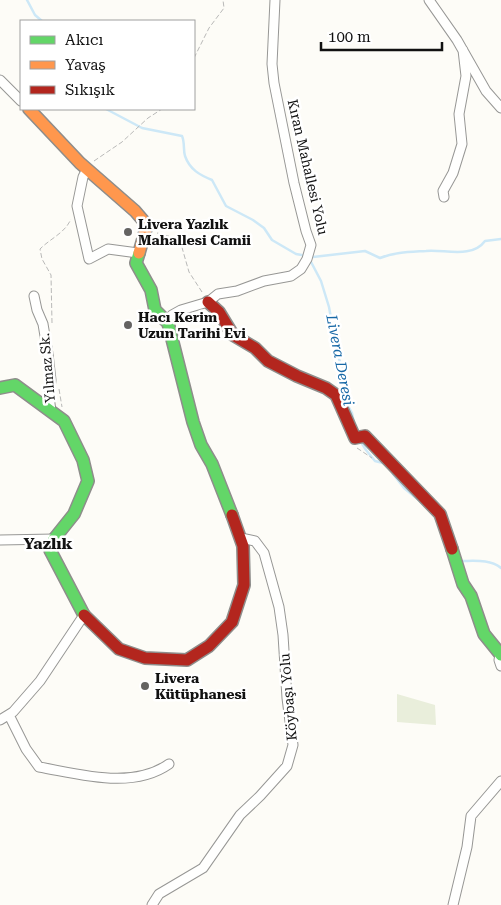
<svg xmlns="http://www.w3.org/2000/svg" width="501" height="905" font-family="'Roboto Serif',serif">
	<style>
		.cemetery { fill: #e9eedb }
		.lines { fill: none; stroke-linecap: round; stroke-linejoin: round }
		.stream { stroke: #cde8f7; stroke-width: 2.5 }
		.street-casing { stroke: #979795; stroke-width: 11 }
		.fast-casing { stroke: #8e8d8b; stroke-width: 14 }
		.slow-casing { stroke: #8e8d8b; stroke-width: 14 }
		.jam-casing { stroke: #8e8d8b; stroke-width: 14 }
		.path { stroke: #b9b9b8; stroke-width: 1; stroke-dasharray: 5 2.5; stroke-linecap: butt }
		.street { stroke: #fffffe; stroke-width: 9 }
		.fast { stroke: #63d668; stroke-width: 11 }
		.slow { stroke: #ff974d; stroke-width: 11 }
		.jam { stroke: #b3261e; stroke-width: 11 }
		.poi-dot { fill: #646362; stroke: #fff; stroke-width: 2 }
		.labels { text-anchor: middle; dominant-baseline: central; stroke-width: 5; stroke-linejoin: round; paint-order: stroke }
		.street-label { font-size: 14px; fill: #111; stroke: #fff }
		.poi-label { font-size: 14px; font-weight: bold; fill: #111; stroke: #fff; text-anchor: start }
		.water-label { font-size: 15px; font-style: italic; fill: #1768a6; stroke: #fff }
		.quarter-label { font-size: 16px; font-weight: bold; fill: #111; stroke: #fff }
	</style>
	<rect width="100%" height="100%" fill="#fdfcf7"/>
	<path class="cemetery" d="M397,694L435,705L436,725L397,722Z"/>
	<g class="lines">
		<path class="stream" d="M27,0L35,15L42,21
			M106,109L142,128L182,136C185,143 183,149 185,156C190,170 200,175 212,180L226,206L253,220L264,228L272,240L296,254L313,257L365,251L380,258C395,252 410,252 426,251C444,249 472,259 485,241L501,239
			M310,260L321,281L329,307L338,357L343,368L342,386L347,404L352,413L354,423
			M361,442L366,450L375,461L383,463
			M393,474L404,488L421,502
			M461,561C474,561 491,559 501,568"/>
		<g class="street-casing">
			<path id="street" d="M429,0L457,40L486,91L501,108
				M0,80L21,101
				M87,169L83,177L77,206L89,259L108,249L138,253
				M444,197L443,191L453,173L462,144L459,114L466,76L463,50
				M34,296L37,310L43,324L48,354L51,380L49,396L51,411
				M168,323L172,315L181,310L208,302L218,294L237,291L264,281L291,276L301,269L307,259L311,245L306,231L294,183L274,83L272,64L275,0
				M0,540L54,539
				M500,655L499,660L501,666
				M9,715L26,749L39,767C80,774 132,790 169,764
				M0,720L13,712L40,681L84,615
				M152,905L159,894L203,868L240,815L260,796L287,766L293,745L287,698L283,635L279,607L264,553L255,541L241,538
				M453,905L467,847L471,816L501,781"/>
		</g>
		<g class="fast-casing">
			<path id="fast" d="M139,253L136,263L151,290L155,310L168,323L193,422L201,445L212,464L232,515
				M0,388L15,385L64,421L83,460L88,481L74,514L54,539L50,550L84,615
				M452,549L463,584L471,596L484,634L501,655"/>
		</g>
		<g class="slow-casing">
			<path id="slow" d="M29,109L80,163L135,211L147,225L139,253"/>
		</g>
		<g class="jam-casing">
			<path id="jam" d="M208,302L219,312L233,335L255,348L268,361L297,376L326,388L336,395L355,438L365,436L440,514L452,549
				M84,615L119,649L145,658L187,660L209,646L232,622L244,585L243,546L232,515"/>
		</g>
		<path class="path" d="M194,58L209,28L224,8L223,0
			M94,161L122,142L148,118L162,109
			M157,233L172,237L181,244L189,272L202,292
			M52,323L51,275L42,259L40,249C51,238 65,233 71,219
			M59,389L62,407
			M357,448L372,458"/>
		<use href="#street" class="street"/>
		<use href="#fast" class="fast"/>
		<use href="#slow" class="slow"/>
		<use href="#jam" class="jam"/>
	</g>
	<g class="poi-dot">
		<circle cx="128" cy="232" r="5"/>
		<circle cx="128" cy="325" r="5"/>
		<circle cx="145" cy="686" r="5"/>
	</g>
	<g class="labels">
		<g class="street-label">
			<text transform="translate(308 167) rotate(77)">Kıran Mahallesi Yolu</text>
			<text transform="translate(47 368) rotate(-95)">Yılmaz Sk.</text>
			<text transform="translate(288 697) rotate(-95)">Köybaşı Yolu</text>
		</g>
		<g class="poi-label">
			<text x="138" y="224">Livera Yazlık<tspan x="138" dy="16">Mahallesi Camii</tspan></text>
			<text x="138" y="317">Hacı Kerim<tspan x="138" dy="16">Uzun Tarihi Evi</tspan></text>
			<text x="155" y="678">Livera<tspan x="155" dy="16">Kütüphanesi</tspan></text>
		</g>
		<g class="water-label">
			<text transform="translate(340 360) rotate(79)">Livera Deresi</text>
		</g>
		<g class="quarter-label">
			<text x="48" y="543">Yazlık</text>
		</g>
	</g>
	<rect x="20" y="20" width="175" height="90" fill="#ffffff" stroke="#a0a0a0"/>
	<rect x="30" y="36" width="25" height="8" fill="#63d668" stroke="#a0a0a0"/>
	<text x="65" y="45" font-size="15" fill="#111111">Akıcı</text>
	<rect x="30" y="61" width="25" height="8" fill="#ff974d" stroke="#a0a0a0"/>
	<text x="65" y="70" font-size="15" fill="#111111">Yavaş</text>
	<rect x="30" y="86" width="25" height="8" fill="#b3261e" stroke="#a0a0a0"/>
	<text x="65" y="95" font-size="15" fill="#111111">Sıkışık</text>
	<path d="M321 42v8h121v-8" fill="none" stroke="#111111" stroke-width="2.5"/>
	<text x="328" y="42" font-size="15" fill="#111111" stroke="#ffffff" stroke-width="4" paint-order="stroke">100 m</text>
</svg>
